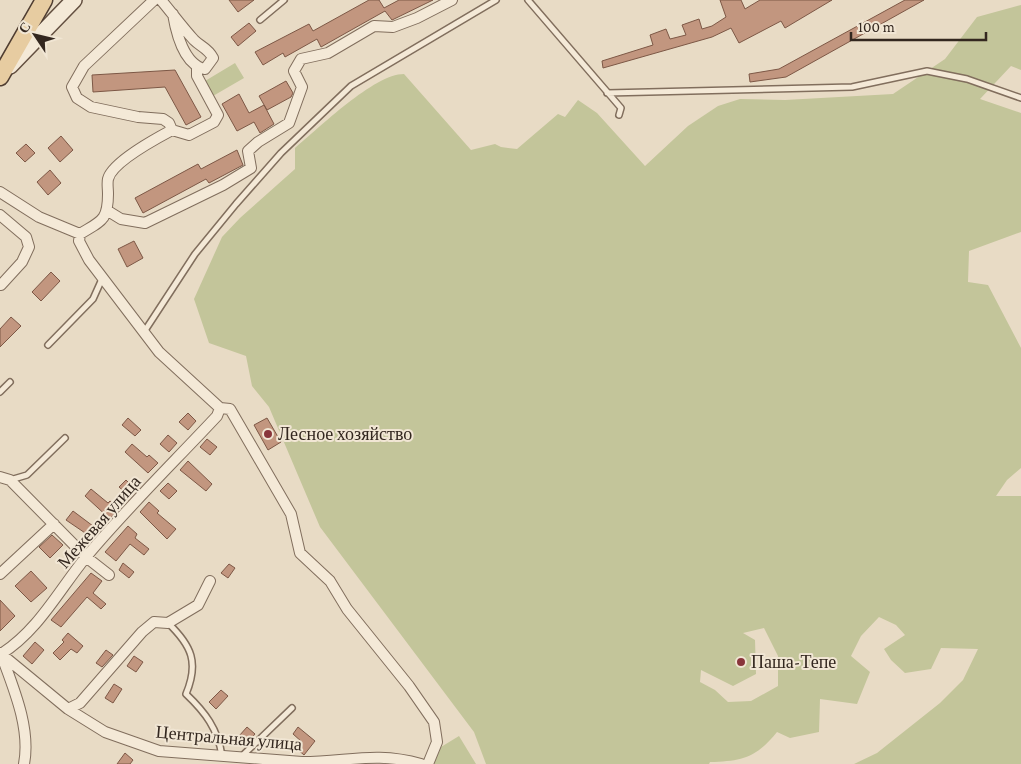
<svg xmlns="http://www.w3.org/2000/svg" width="1021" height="764" font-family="'Crimson Pro',serif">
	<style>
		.green { fill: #c3c59a; fill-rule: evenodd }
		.building { fill: #c2967f; stroke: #7d5846 }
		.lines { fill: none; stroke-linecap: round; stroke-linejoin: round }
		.lane-casing { stroke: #816e5d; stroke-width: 8 }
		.street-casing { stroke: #816e5d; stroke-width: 12 }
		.secondary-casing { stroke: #634f40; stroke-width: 18 }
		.primary-casing { stroke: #4f3d31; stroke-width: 19 }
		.lane { stroke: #f4e9d7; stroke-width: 5 }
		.street { stroke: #f4e9d7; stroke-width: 10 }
		.secondary { stroke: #f4e9d7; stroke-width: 15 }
		.primary { stroke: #e7cca1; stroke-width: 16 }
		.poi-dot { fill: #89353b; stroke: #f1e6d4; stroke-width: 2 }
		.labels { text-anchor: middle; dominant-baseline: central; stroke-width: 4; stroke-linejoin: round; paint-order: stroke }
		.poi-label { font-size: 18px; fill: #33271f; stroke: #f1e6d4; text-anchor: start }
		.street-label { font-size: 18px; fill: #33271f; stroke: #f1e6d4 }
	</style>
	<rect width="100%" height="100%" fill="#e8dbc5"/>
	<path class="green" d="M1021,5V70L1011,66L980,99L1021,113V232L969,251L968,282L988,285L1021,348V468L1007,480L996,496H1021V764H854L877,753L940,703L963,680L978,649L941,648L931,669L905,673L891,660L884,649L905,635L896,625L879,617L861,636L851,656L870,672L857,704L820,699L819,732L790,738L777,732C756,758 742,761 710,762L709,764H486L474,732L320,527L269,407L252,386L246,356L209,343L194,299L222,237L240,218L295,169V148C319,128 374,74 404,74L471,150L495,144L501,147L517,149L558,114L565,117L578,100L597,113L645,166L688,126L718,106L740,99L785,100L893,94L945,59L977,17ZM764,628L778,656V686L751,701L728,702L715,690L700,682L701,670L733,686L756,674L755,640L743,633Z
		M235,63L244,78L213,96L205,81Z
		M459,736L476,764H434L441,747Z"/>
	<path class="building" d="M229,0H254L238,12Z
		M369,0H379L384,8L399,0H433L392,20L385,11L321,47L317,39L285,57L283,53L263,65L255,52L309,24L313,31Z
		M720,0H741L745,9L760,0H832L785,28L781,21L739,43L731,28L712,37L603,68L602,61L653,45L650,35L666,29L670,39L686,35L682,25L699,19L702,29L712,26L726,17Z
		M905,0H924L786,77L750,82L749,74L779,69Z
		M249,23L256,31L238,46L231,37Z
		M175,70L201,117L186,125L165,87L93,92L92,75Z
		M286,81L293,93L291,97L267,110L259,96Z
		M239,94L249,113L264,105L274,124L260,133L254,122L237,131L222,104Z
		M61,136L73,150L60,162L48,148Z
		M26,144L35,153L25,162L16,153Z
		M237,150L243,165L209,183L206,179L143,213L135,198L198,164L201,169Z
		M50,170L61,183L48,195L37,182Z
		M134,241L143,258L127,267L118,249Z
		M51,272L60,281L41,301L32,292Z
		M11,317L21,326L0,347V329Z
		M188,413L196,421L188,430L179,422Z
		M128,418L141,430L135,436L122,425Z
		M267,418L281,442L268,450L254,425Z
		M168,435L177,443L169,452L160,444Z
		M207,439L217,447L210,455L200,447Z
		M132,444L147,457L149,455L158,463L148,473L125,452Z
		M188,461L212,484L206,491L180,470Z
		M126,480L135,489L128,495L119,487Z
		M168,483L177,491L169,499L160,491Z
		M91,489L108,503L110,501L119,508L110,519L85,496Z
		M149,502L159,511L157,513L176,529L167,539L140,512Z
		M73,511L97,529L91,537L66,520Z
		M128,526L137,534L135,538L149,549L144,555L130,544L116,561L105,552Z
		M52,535L63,545L50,558L39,547Z
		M123,563L134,572L129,578L119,570Z
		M229,564L235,568L228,578L221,573Z
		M31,571L47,588L31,602L15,586Z
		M91,573L102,581L93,593L106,604L101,609L87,597L61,627L51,620Z
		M0,600L15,616L0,631Z
		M68,633L83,646L77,653L71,649L60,660L53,653L64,642L62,640Z
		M35,642L44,650L32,664L23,656Z
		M106,650L113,655L102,667L96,663Z
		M134,656L143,662L136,672L127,666Z
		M114,684L122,689L113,703L105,698Z
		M221,690L228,696L216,709L209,702Z
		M247,727L255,734L247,743L239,736Z
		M298,727L315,741L304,755L296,748L302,742L293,734Z
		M125,753L133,760L130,764H117Z"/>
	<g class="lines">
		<g class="lane-casing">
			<path id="lane" d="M528,0L621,108L619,115
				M260,20L284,0
				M607,93L852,87L927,71L967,79L1021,98
				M144,332L195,254L236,204L281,153L351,86L496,0
				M48,345L93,299L102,279
				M0,392L10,382
				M10,480L27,475L65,438
				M168,623C192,646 199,663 186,694C205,712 218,729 222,756
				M242,756L292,708"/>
		</g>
		<g class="street-casing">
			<path id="street" d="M161,0C172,13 182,27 194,40C201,47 208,48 213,58L205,69C184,65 176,32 173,14
				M172,130L189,135L214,122L218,115L197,76V68
				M0,192L39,217L80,234L79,241L89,260L159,352L220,408L230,409L291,514L300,553L330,581L347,609L409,686L434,722L437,742L428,764
				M108,211L121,219L145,223L223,185L251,168L248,151L258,142L289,123L302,87L294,71L301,59L328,53L374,26L393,27L417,18L452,0
				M0,215L26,237L29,247L22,262L1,285
				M80,234C101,221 108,221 108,194C108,189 107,183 108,179C112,162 157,138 172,130L169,123L163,119L138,117L91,107L77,98L72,87L84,66L154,0
				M0,477L10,480L86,557L109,575
				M0,574L54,524
				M0,653L68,709L105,732L159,751L302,762C348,762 375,751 421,764
				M68,709L80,703L142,632L154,622L168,623L198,605L210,581
				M24,764C31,728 13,687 1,654C38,631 59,590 86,557C126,509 174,462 217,416L220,408"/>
		</g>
		<g class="secondary-casing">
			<path id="secondary" d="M10,66L74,0"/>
		</g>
		<g class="primary-casing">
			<path id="primary" d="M0,77L44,0"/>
		</g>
		<use href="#lane" class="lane"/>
		<use href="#street" class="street"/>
		<use href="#secondary" class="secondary"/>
		<use href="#primary" class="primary"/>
	</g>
	<g class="poi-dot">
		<circle cx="268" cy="434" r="5"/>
		<circle cx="741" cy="662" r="5"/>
	</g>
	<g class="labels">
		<g class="poi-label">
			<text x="278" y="434">Лесное хозяйство</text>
			<text x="751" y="662">Паша-Тепе</text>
		</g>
		<g class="street-label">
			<text transform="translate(99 522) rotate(-49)">Межевая улица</text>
			<text transform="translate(229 738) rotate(5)">Центральная улица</text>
		</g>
	</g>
	<g transform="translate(35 35) rotate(305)" stroke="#f1e6d4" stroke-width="4" paint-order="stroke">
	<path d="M0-4L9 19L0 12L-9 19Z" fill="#33271f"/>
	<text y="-8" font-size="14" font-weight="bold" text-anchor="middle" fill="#33271f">С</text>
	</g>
	<path d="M851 32v8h135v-8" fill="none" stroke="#33271f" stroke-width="2.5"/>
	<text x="858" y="32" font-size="15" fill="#33271f" stroke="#f1e6d4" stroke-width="4" paint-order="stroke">100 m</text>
</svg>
